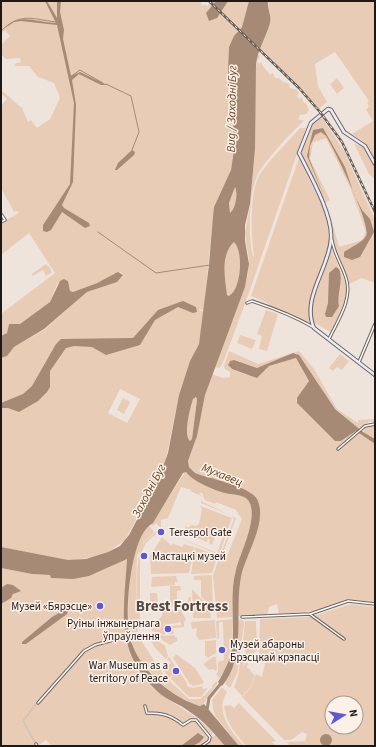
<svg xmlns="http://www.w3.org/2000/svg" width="376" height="747" font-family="'Source Sans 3',sans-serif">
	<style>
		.green { fill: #e8ccb6; fill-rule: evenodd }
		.water { fill: #a68a75; fill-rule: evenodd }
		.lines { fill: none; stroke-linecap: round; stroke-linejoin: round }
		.stream { stroke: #a68a75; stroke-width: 1 }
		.river { stroke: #a68a75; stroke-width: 3 }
		.minor-tunnel { stroke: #c5bbb4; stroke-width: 1.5; stroke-dasharray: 1.5 1; stroke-linecap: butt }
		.minor-casing { stroke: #6e655e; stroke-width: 3.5 }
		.secondary-casing { stroke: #6e655e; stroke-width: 4.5 }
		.minor { stroke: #fff; stroke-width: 1.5 }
		.secondary { stroke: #eaecfb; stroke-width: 2.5 }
		.rail-casing { stroke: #645e59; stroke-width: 2.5 }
		.rail { stroke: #fcf1e9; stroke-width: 1; stroke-dasharray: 3; stroke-linecap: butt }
		.poi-dot { fill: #5b59d1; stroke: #fcf1e9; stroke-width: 1.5 }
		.labels { text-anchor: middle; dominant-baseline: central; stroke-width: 3; stroke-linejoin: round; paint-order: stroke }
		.poi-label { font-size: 11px; fill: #1d1916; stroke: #fcf1e9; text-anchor: start }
		.water-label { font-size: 12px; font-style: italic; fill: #6b421f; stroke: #fcf1e9 }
		.district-label { font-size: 15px; font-weight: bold; fill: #524943; stroke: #fcf1e9 }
	</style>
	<rect width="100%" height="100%" fill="#efe4dc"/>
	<path class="green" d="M1,1H200L203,6L205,4L207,6L212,1H249L242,27L237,32L229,47L228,70L233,119L234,150L231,170L214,207L213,216L204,310L198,309L204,312L199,344L190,361L179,395L165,463L159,478L125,540L108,552L93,557L75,560H61L1,547V358L5,357L14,347L44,330L87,292L117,282L123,275L121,272C105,279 89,286 73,292L70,291L68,281L64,279L57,284L50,302L20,324H9L7,333L1,336V314L55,273L29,233L1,255V223L19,213L17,211L14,212L1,188V106L7,99L1,93V90L22,108L28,122L31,120L37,128L50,119L60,98L54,83L38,77L29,66H14L16,63L21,62L20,58L6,59L1,54V45L10,36L5,30L1,34ZM120,389L140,399L127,423L108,413Z
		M268,1H375V161L364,142L352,134L373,121L366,110L369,106L367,103L369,101L335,52L315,64L318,86L327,102L319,109L274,63L275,62L273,60L272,61L259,49L271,20Z
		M257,54L260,56L257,62L259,64L260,62L270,75L273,73L275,78H279L282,81L289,84L290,88L297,90L299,93L297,96L299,99L302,97L303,102L306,103L309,110L306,114L300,115L298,119L304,121C293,130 264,162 258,174C248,195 248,235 253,257L254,256C251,237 249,191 260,174C271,158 287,143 300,128H306L245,304L224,360L220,368L215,367L245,287L248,273L249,260L245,234L250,204L255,149V83Z
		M337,78L344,88L337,94L330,84Z
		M321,116L344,151L375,220V283L362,278L349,284L335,250L328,207L339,247L362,240L366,232L351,190L326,138L313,142L310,159L330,200L325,203L302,156C300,142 309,124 321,116Z
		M354,144L363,146L375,168V179L369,174Z
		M299,158L325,212L331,249L348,288L346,301L331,332L315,323L312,326L300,318L273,309L269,304L251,296Z
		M235,186C238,192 236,209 230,213L229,203Z
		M234,242C244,252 242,290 229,296L227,295C225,278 220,255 234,242Z
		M46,264L51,269V273L46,276L43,270L32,276V274Z
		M266,310L278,314L267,351L259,349L262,336L257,334Z
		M240,335L256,340L252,349L237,343Z
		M229,351L258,364L299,351L314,369L337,409L358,423V420L375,419V423L370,421L359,429L333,407L296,353L257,368L231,361L228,363L231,369L257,378L269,366L296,358L309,381L296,400L297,403L335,441H341L356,431L375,444V603L349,600L316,611L279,614L277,604L269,607L267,615L238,616C238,602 238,587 242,573C248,548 263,527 258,501L239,487L195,473L189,467L188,461L195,442L205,395L212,374L223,378L230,377V372L225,369L224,366Z
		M340,354L349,361L342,370L337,367L333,371L329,368Z
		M195,397L197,400L192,439L190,441C184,436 188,402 195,397Z
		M123,398L130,402L124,414L117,410Z
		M373,424L375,425V439L363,432L366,426Z
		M185,472C195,481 211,489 225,493C231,495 240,494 246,498C263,509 239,556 236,571C232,585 232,602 232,617L217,618L213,575L234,519L232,516L201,503V501L236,518L221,558L225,561L242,519L236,510L216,502L215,504L205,500L202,493H199L202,496L190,491L192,490L181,487L168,518L161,520V528L156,523L153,526L151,525Z
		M200,506L232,518L219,555L172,535L217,553L223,537L216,534L212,545L209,543L210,540L208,539L207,542L189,535L190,531L186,530L184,533L186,525L187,528L192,525L196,526L199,524L202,509Z
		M149,525L154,532L143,543L137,556L136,589L138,632L129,634C127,604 128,548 149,525Z
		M156,531L158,532L146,543L140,555V631C135,621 136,557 141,547C145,540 152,536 156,531Z
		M162,537L172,546V543L182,547L184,544L194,547L189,573L151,574L150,556Z
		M195,547L216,555L217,558L212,573L191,574Z
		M127,559C125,607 113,655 157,691C176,707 197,714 213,733L200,746H194L203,739L197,734L181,746H52L46,740L37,746H1V568L32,574L50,575L51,578C72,579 88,577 107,568C115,565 120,560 127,559Z
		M211,575L212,577L213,610L201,596V580H194V576Z
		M176,576L178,582H175V585L151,587L152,577Z
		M170,586H180L181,590L177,591V604H187L189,597H191V608H174L170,604Z
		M192,589L213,611H210L211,618H193Z
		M150,593H157L158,606H150Z
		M351,604L375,607V746H290L287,742L305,741L307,734L302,732L291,740H284L242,697L250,689L256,674L262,677L267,656L259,654L260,619L310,617ZM332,703H356V727H332Z
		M181,610L186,620L184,622V627L173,628L174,634H168V632L172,631V626L181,625V622L165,625V635L152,631L151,628L162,616L163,611Z
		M232,619C232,639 233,662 219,678L216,674L218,672V662L224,660L223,622H219V639H217L216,621Z
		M215,620L216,638L199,640L196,635L197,628L192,629L191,622Z
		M237,620H243L244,624L237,674L230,688L225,684C237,661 237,644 237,620Z
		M245,621H256L257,651L251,654L248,653L249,661L246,659V653L243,641Z
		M152,633L165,636L174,635L175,637H177V641L170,645Z
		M137,634L164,676L189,699H200L212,688V686L216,681L218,682L203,705C185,711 147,671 138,656C134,650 132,643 130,636Z
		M150,635L165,646L168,656L166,659L155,648L148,636Z
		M216,640V653L208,658L205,655V641Z
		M176,654L195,668L204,682L202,684L193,686L190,684L173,658Z
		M169,657L187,683V686L193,688L202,686L203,689L208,688L201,697H189L171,679L174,674L169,678L161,667L165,668L171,663L167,659Z
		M213,657H216L217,670L216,671L213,669L209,670L203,664Z
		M240,662H244L243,670L245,663H248L247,668L250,669L251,672L255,675L250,688L242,696L234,687L238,676Z
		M222,687L227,692C214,712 232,732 244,746L238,745L216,717L213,709L212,700Z
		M239,703L276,741L272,742L276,746H246C234,731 227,725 224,706L230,705L234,708Z
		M214,735H216L225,746H204Z"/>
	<path class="water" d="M45,1H47L57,18V1H61L60,12L64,30L63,39L71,76L80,72L107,85H101L79,74L72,80L76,105L73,182L62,205L64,208L89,223L90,226L85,228L62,212L51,230L47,232L43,231V225L70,184L74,103L57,25L21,21L14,22L5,28C19,12 38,23 56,23Z
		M216,1H228L217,18L209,21L206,13Z
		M249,1H268C267,9 272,15 270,23C266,37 258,49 256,64L255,149L250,204L245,225V241L249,264L245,287L205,395L197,436L188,461L189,467L195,473C210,479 252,486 258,501C267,524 245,555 241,577C234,612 247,657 222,686L218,682C224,672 230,660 232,649C235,623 229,596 236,570C240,553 260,516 248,500C243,494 232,495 225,493C215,491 191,480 186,472L183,473L153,523C130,534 125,612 129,634C130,640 133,646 135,651C147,675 174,699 200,706L204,704L239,746H225C214,733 204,721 190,712C180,704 166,700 157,691C114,652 124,610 127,559L89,576L73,579L51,578L50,575L32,574L1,568V547L68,560L86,559L108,552L120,546L129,535L159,478L168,453L179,395L190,361L199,344L209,265L213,216L214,207L231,170L234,150L233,119L228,70L229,47L234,36L242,27ZM235,187C238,192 236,209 230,213L229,203ZM234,242C244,252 241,290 229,296L227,295C225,278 220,255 234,242ZM196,397L197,400L192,439L190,441C183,435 190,408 193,399Z
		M323,128L345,167L354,194L362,210L370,219L374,232L360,257L352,260L344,257V252C351,247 362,243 366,236C372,225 334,149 326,136L321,132L315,135L310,146L309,158L324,196L307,156L313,130Z
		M132,150L135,152L134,155L117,170H115L118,163Z
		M336,267L339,269C344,280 336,297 339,306L332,317H326L325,314L328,303L329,273Z
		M118,272L123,275L117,282L87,292L44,329L14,347L7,356L1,358V336L7,333L9,324H20L50,302L60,281L64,279L68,281L70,291L73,292L97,283Z
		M183,301L196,307L197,312L193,313L178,307L155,320L140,345L106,355L92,347L74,346L66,348L50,371V387L47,392L38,401L19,412L8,408H1V403L23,394L32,386L56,344L61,339L133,338L158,310Z
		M293,353L299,355L335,409L363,432L375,439V444L356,431L341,441H335L297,403V398L309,381L296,358L269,366L257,378L232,369L228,365L230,361L234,360L257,368Z
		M7,584L13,585L21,591L13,594L11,598L1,604V588Z
		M66,609L69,610L67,614L26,644H22V642L52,617Z
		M198,733L204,737C199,746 191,746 181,746Z
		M320 740a6 6 0 1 1 12 0a6 6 0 1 1-12 0Z"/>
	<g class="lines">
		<path class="stream" d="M1,31C20,12 32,19 56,22
			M70,77L80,70L103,83
			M106,84L131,96L139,132L132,150
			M98,232L156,273L210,265"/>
		<path class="river" d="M207,710L209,698L222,682"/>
		<path class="minor-tunnel" d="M36,744L23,721L37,703"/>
		<g class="minor-casing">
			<path id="minor" d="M1,214L5,220L1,222
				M247,303L252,301C273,308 294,316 313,327
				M329,339C338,320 353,299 346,278C342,265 334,254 332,240
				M359,362L375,324
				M338,449L365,426L375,424
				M311,615L344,639
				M242,617L310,614L348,601L375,604
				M38,703L84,651L95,645L120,638
				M145,706L147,713C162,713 171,715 183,725L191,720H196L210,737L209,741L202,746
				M36,744L37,746"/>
		</g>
		<g class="secondary-casing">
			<path id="secondary" d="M375,164L365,146L344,132L331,110L328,109L311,123L299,153C310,175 333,215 331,239C329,269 301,298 314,328L375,375"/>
		</g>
		<use href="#minor" class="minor"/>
		<use href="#secondary" class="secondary"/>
		<g class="rail-casing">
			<path id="rail" d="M209,1L299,88L320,112L342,142L375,212"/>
		</g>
		<use href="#rail" class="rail"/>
	</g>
	<g class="poi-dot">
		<circle cx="161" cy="532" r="4"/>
		<circle cx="144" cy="556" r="4"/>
		<circle cx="100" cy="606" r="4"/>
		<circle cx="168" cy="629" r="4"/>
		<circle cx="222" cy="650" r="4"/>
		<circle cx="176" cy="671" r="4"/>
	</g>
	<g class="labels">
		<g class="poi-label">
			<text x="169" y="532">Terespol Gate</text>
			<text x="152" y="556">Мастацкі музей</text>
			<text x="92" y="606" text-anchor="end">Музей «Бярэсце»</text>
			<text x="160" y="623" text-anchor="end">Руіны інжынернага<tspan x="160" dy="13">ўпраўлення</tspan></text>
			<text x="230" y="644">Музей абароны<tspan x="230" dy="13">Брэсцкай крэпасці</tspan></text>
			<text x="168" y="665" text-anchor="end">War Museum as a<tspan x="168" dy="13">territory of Peace</tspan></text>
		</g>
		<g class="water-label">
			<text transform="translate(232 109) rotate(-89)">Bug / Заходні Буг</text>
			<text transform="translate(222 475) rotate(22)">Мухавец</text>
			<text transform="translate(149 491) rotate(-62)">Заходні Буг</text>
		</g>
		<g class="district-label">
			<text x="182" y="606">Brest Fortress</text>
		</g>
	</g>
	<rect width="376" height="747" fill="none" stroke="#1d1916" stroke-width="4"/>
	<g transform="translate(344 715) rotate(79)"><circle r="19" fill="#fcf1e9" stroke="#a39b95"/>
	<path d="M0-3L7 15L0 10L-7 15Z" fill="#5b59d1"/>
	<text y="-6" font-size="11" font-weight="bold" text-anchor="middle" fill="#1d1916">N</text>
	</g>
</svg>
